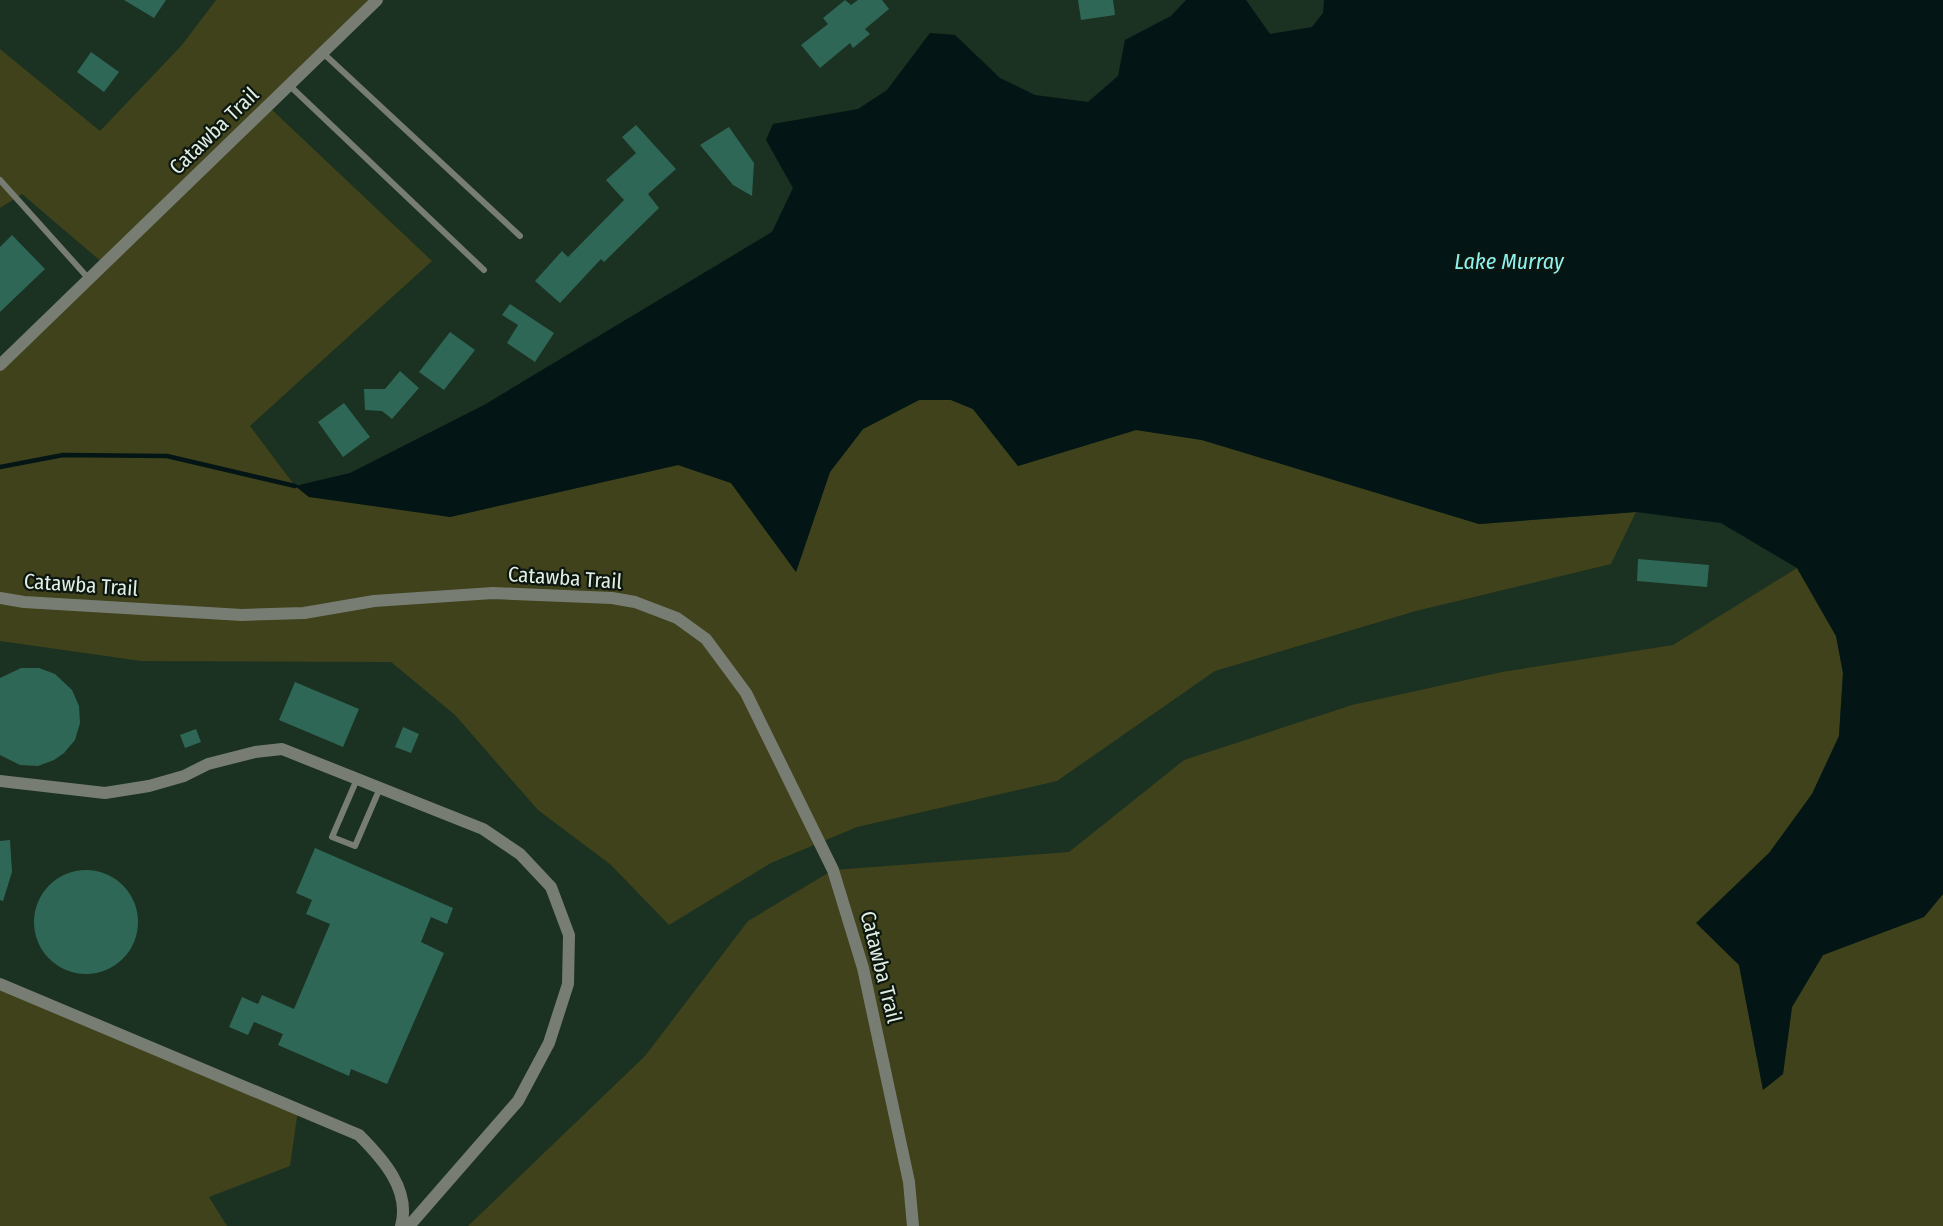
<svg xmlns="http://www.w3.org/2000/svg" width="1943" height="1226" font-family="'Fira Sans Condensed',sans-serif">
	<style>
		.green { fill: #3f421b }
		.water { fill: #031514 }
		.lines { fill: none; stroke-linecap: round; stroke-linejoin: round }
		.stream { stroke: #031514; stroke-width: 4.5 }
		.building { fill: #2f6757 }
		.lane { stroke: #777d72; stroke-width: 6 }
		.street { stroke: #777d72; stroke-width: 12 }
		.labels { text-anchor: middle; dominant-baseline: central; stroke-width: 4.5; stroke-linejoin: round; paint-order: stroke }
		.street-label { font-size: 21px; fill: #e0eee3; stroke: #0d160f }
		.water-label { font-size: 22px; font-style: italic; fill: #8ef3ee; stroke: #0d160f }
	</style>
	<rect width="100%" height="100%" fill="#1b3121"/>
	<path class="green" d="M216,0H377L268,106L432,261L250,426L295,486L450,517L678,465L731,483L796,572L830,472L863,429L919,400H951L973,409L1018,466L1136,430L1202,440L1479,524L1636,512L1611,564L1416,611L1215,671L1057,781L857,827L771,863L669,925L611,865L538,810L455,715L391,662L141,661L0,641V365L104,264L22,194L0,208V49L100,131L182,45Z
		M1797,568L1836,636L1843,673L1839,736L1812,794L1769,853L1697,923L1739,965L1763,1089L1783,1074L1792,1007L1823,955L1924,917L1943,894V1226H468L645,1056L748,921L833,870L1069,852L1184,760L1352,705L1502,672L1673,645Z
		M0,984L298,1110L290,1166L209,1197L227,1226H0Z"/>
	<path class="water" d="M1186,0H1246L1270,34L1312,27L1323,13L1324,0H1943V894L1924,917L1823,955L1792,1007L1783,1074L1763,1090L1739,965L1696,923L1769,853L1812,794L1839,736L1843,673L1836,636L1797,568L1721,523L1636,512L1479,524L1202,440L1136,430L1018,466L973,409L951,400H919L863,429L830,472L796,572L731,483L678,465L450,517L309,497L295,486L350,473L484,405L772,232L793,188L766,140L773,124L858,109L887,90L930,33L955,35L1000,78L1035,95L1088,102L1118,76L1125,40L1171,16Z"/>
	<g class="lines">
		<path class="stream" d="M0,467L63,455L167,456L295,486"/>
	</g>
	<path class="building" d="M124,0H166L154,18Z
		M845,0L851,5L858,0H882L889,9L865,29L870,34L853,48L850,43L820,68L801,45L828,24L823,18Z
		M1078,0H1113L1115,15L1081,20Z
		M91,52L119,72L104,92L77,72Z
		M636,125L676,169L648,194L659,208L604,262L601,259L560,303L535,281L562,251L568,257L624,200L606,180L636,153L622,137Z
		M729,127L754,163L752,196L733,185L700,145Z
		M12,235L45,269L0,312V247Z
		M510,304L554,333L535,362L507,343L518,325L502,315Z
		M450,332L475,350L444,390L419,372Z
		M400,371L419,388L392,419L382,411L365,410L364,389H385Z
		M344,403L370,437L343,457L318,422Z
		M1638,559L1709,565L1707,587L1637,581Z
		M21,668H39L55,674L72,690L79,706L80,723L75,740L64,753L54,760L38,766L20,765L0,755V678Z
		M295,682L359,709L343,747L279,720Z
		M403,727L419,734L411,753L395,747Z
		M196,729L201,742L185,748L180,735Z
		M10,840L12,872L3,901L0,900V841Z
		M315,848L453,908L447,924L431,917L421,942L444,953L387,1084L351,1069L349,1076L278,1045L283,1034L254,1022L248,1035L229,1027L242,997L258,1004L262,995L294,1009L330,924L306,914L312,900L296,893Z
		M34 922a52 52 0 1 1 104 0a52 52 0 1 1-104 0Z"/>
	<g class="lines">
		<path class="lane" d="M323,53L520,236
			M289,85L484,270
			M0,180L89,279
			M357,779L332,837L355,846L380,788"/>
		<path class="street" d="M0,365L377,0
			M0,598L24,602L242,615L304,613L374,601L493,593L612,598L635,602L677,618L706,639L746,693L833,870L863,968L909,1182L913,1226
			M0,781L105,793L149,786L184,776L208,764L255,752L282,749L483,829L520,854L551,887L569,935L568,984L549,1043L518,1101L409,1226
			M0,984L359,1135C383,1159 411,1190 401,1226"/>
	</g>
	<g class="labels">
		<g class="street-label">
			<text transform="translate(214 131) rotate(-44)">Catawba Trail</text>
			<text transform="translate(565 578) rotate(4)">Catawba Trail</text>
			<text transform="translate(81 585) rotate(4)">Catawba Trail</text>
			<text transform="translate(881 967) rotate(76)">Catawba Trail</text>
		</g>
		<g class="water-label">
			<text x="1509" y="261">Lake Murray</text>
		</g>
	</g>
</svg>
